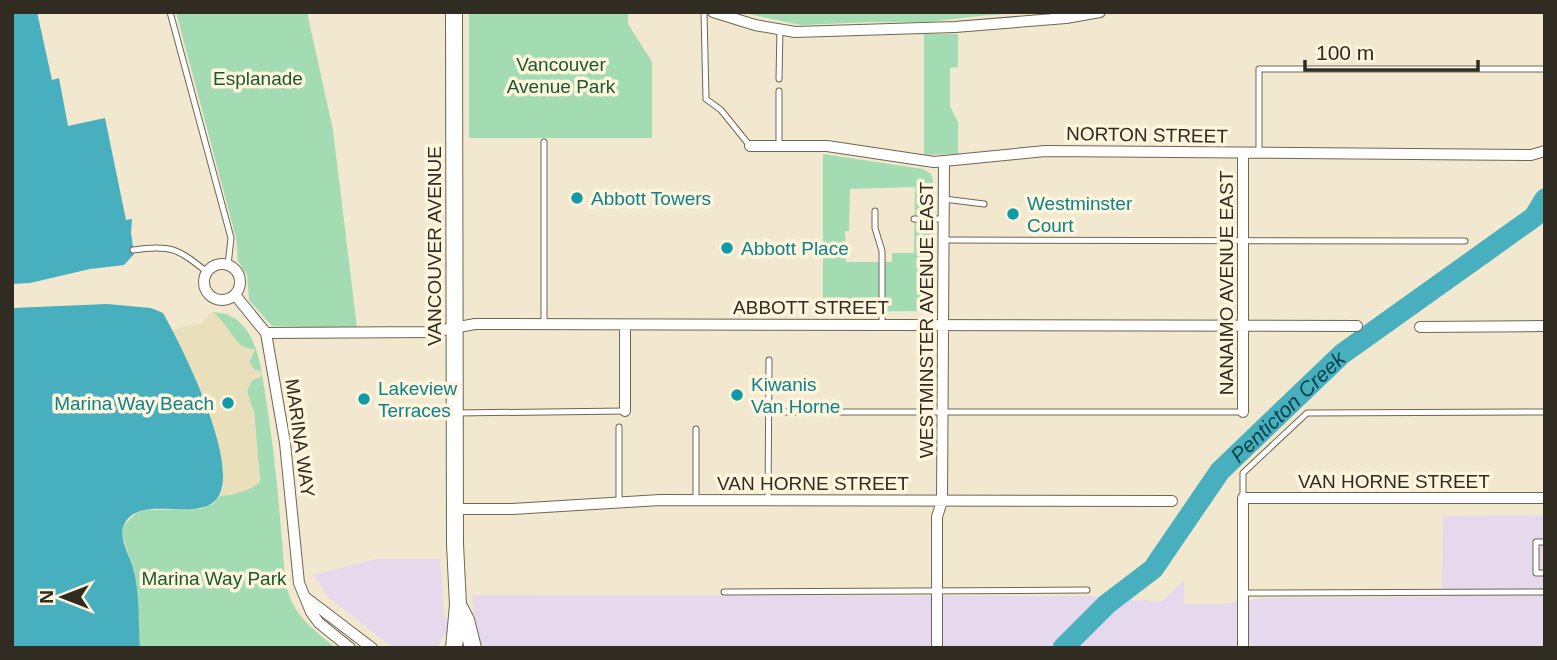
<svg xmlns="http://www.w3.org/2000/svg" width="1557" height="660" font-family="Arial,sans-serif">
	<style>
		.commercial { fill: #e6d9ed }
		.green { fill: #a3dbb2; fill-rule: evenodd }
		.sand { fill: #e9dfba }
		.water { fill: #47afbe }
		.lines { fill: none; stroke-linecap: round; stroke-linejoin: round }
		.river { stroke: #47afbe; stroke-width: 21 }
		.lane-casing { stroke: #6f6650; stroke-width: 7 }
		.street-casing { stroke: #6f6650; stroke-width: 12 }
		.secondary-casing { stroke: #6f6650; stroke-width: 18 }
		.lane { stroke: #fff; stroke-width: 5 }
		.street { stroke: #fff; stroke-width: 10 }
		.secondary { stroke: #fff; stroke-width: 16 }
		.culture-dot { fill: #0f9aa8; stroke: #fff5dc; stroke-width: 2.5 }
		.labels { text-anchor: middle; dominant-baseline: central; stroke-width: 7; stroke-linejoin: round; paint-order: stroke }
		.park-label { font-size: 19px; fill: #195932; stroke: #fff5dc }
		.street-label { font-size: 19px; fill: #302c22; stroke: #fff5dc }
		.culture-label { font-size: 19px; fill: #0d838f; stroke: #fff5dc; text-anchor: start }
		.water-label { font-size: 21px; font-style: italic; fill: #00424b; stroke: #fff5dc }
	</style>
	<rect width="100%" height="100%" fill="#f2e8cf"/>
	<path class="commercial" d="M1545,515V648H482L477,633L472,595L1092,596L1162,602L1184,580V604H1222L1263,598L1442,597L1443,516Z
		M376,559H440L444,615L448,623L446,633L437,648H393L328,597L314,575Z"/>
	<path class="green" d="M176,12H307L333,130L357,328L272,326L249,300L247,275L238,261L236,238Z
		M469,12H628V24L652,62V138H469Z
		M738,12H1032L979,16L928,22H871L801,25Z
		M924,34H958V67L950,68V106L958,122V154L924,155Z
		M823,154L923,169L931,174L933,180V286L931,301L924,311L823,312ZM915,187L914,253H892V262H846L845,231H849L850,189Z
		M212,312C227,313 235,316 245,328C260,348 262,375 266,400C276,459 280,518 285,577C289,612 310,627 336,648H140L134,571L122,535L123,526L136,513L145,510L201,509L213,504L220,496L234,494L259,483L260,480L254,413L247,391L250,383L260,371L255,370L249,362L255,349C233,351 228,322 212,312Z"/>
	<path class="sand" d="M212,312C231,324 234,351 255,349L250,356L249,362L255,370L260,371L262,376L252,381L247,391L254,412L260,480C252,492 233,494 220,496L223,486L190,368L172,330L202,323Z"/>
	<path class="water" d="M12,12H37L52,80L59,78L68,126L105,118L126,220L132,219L131,233L134,254L124,265L90,269L30,283L12,284Z
		M107,304L151,308L163,313C180,343 251,481 211,504C187,519 136,494 123,527C119,538 130,557 133,568C140,593 138,622 140,648H12V308Z"/>
	<g class="lines">
		<path class="river" id="s1" d="M1063,648L1107,604L1153,569L1220,471L1342,354L1534,217L1545,199"/>
		<g class="lane-casing">
			<path id="lane" d="M170,12L231,238L228,265
				M704,12L706,99L721,110L750,146
				M779,79L780,29
				M779,91V146
				M544,142V324
				M1259,151V69H1545
				M944,199L984,204
				M875,211V228L882,251V324
				M914,219H944
				M944,240L1465,241
				M133,250C171,244 178,249 207,272
				M768,412H1243
				M457,413L625,411
				M619,427V503
				M1243,498V473L1307,413L1545,412
				M696,500V429
				M768,501L769,360
				M1545,542H1536V573H1545
				M724,592L1087,590
				M1243,593L1545,592"/>
		</g>
		<g class="street-casing">
			<path id="street" d="M713,12L755,25L795,32L955,27L1066,18L1100,12
				M750,146H827L934,162L1045,151L1531,155L1545,151
				M1243,154V412
				M204 282a18 18 0 1 1 36 0a18 18 0 1 1-36 0Z
				M235,295L266,333L285,443L299,583L311,612L319,623L350,648
				M1420,327L1545,326
				M266,333L432,332L475,324L1357,326
				M625,411V325
				M455,509H512L660,500L1172,501
				M305,597L372,648
				M937,648V517L942,501L944,161
				M1243,648V498H1545"/>
		</g>
		<g class="secondary-casing">
			<path id="secondary" d="M458,605L466,620L473,648
				M454,648L458,605L455,544L454,12"/>
		</g>
		<use href="#lane" class="lane"/>
		<use href="#street" class="street"/>
		<use href="#secondary" class="secondary"/>
	</g>
	<g class="culture-dot">
		<circle cx="577" cy="198" r="7"/>
		<circle cx="1013" cy="214" r="7"/>
		<circle cx="727" cy="248" r="7"/>
		<circle cx="737" cy="395" r="7"/>
		<circle cx="364" cy="399" r="7"/>
		<circle cx="228" cy="403" r="7"/>
	</g>
	<g class="labels">
		<g class="park-label">
			<text x="561" y="64">Vancouver<tspan x="561" dy="22">Avenue Park</tspan></text>
			<text x="258" y="78">Esplanade</text>
			<text x="214" y="578">Marina Way Park</text>
		</g>
		<g class="street-label">
			<text transform="translate(1147 135) rotate(1)">NORTON STREET</text>
			<text transform="translate(434 246) rotate(-90)">VANCOUVER AVENUE</text>
			<text transform="translate(1226 283) rotate(-90)">NANAIMO AVENUE EAST</text>
			<text x="811" y="307">ABBOTT STREET</text>
			<text transform="translate(926 320) rotate(-90)">WESTMINSTER AVENUE EAST</text>
			<text transform="translate(300 438) rotate(82)">MARINA WAY</text>
			<text x="1394" y="481">VAN HORNE STREET</text>
			<text x="813" y="483">VAN HORNE STREET</text>
		</g>
		<g class="culture-label">
			<text x="591" y="198">Abbott Towers</text>
			<text x="1027" y="203">Westminster<tspan x="1027" dy="22">Court</tspan></text>
			<text x="741" y="248">Abbott Place</text>
			<text x="751" y="384">Kiwanis<tspan x="751" dy="22">Van Horne</tspan></text>
			<text x="378" y="388">Lakeview<tspan x="378" dy="22">Terraces</tspan></text>
			<text x="214" y="403" text-anchor="end">Marina Way Beach</text>
		</g>
		<g class="water-label">
			<text stroke="none"><textPath href="#s1" startOffset="332">Penticton Creek</textPath></text>
		</g>
	</g>
	<rect width="1557" height="660" fill="none" stroke="#302c22" stroke-width="28"/>
	<g transform="translate(63 597) rotate(270)" stroke="#fff5dc" stroke-width="5" paint-order="stroke">
	<path d="M0-5L12 26L0 18L-12 26Z" fill="#302c22"/>
	<text y="-10" font-size="19" font-weight="bold" text-anchor="middle" fill="#302c22">N</text>
	</g>
	<path d="M1305 60v10h173v-10" fill="none" stroke="#302c22" stroke-width="3.5"/>
	<text x="1316" y="60" font-size="21" fill="#302c22" stroke="#fff5dc" stroke-width="5" paint-order="stroke">100 m</text>
</svg>
